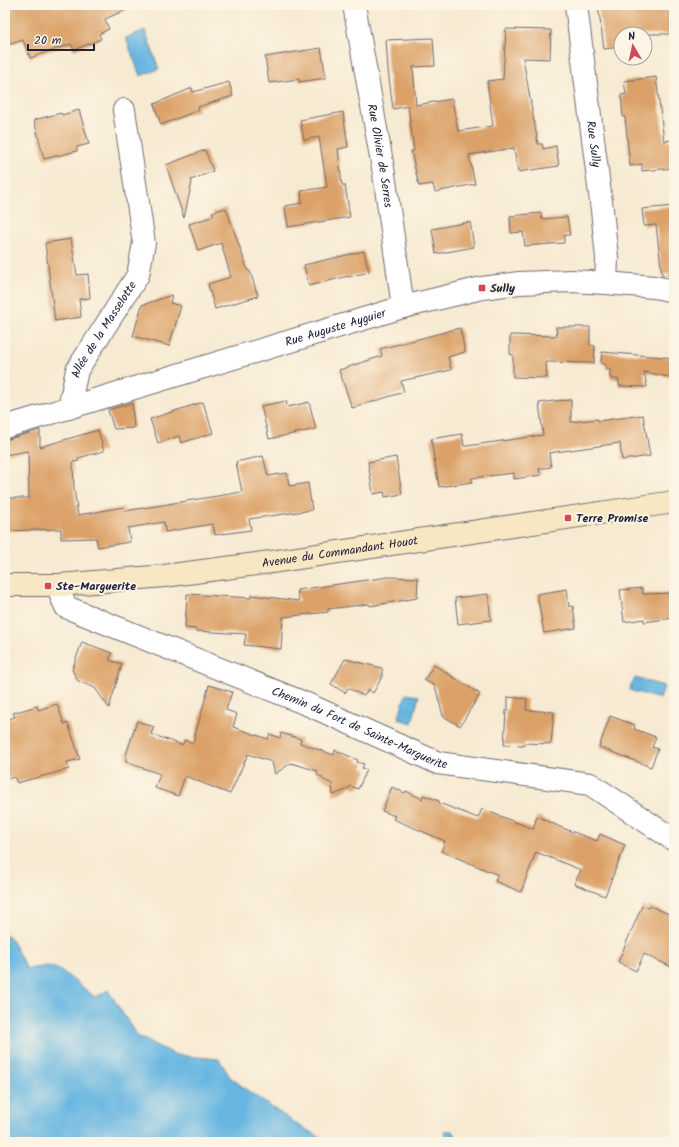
<svg xmlns="http://www.w3.org/2000/svg" width="679" height="1147" font-family="Kalam,sans-serif">
	<style>
		.water { fill: #66b6e1; stroke: #446c8e }
		.building { fill: #dba167 }
		.lines { fill: none; stroke-linecap: round; stroke-linejoin: round }
		.minor-casing { stroke: #6d6870; stroke-width: 24 }
		.secondary-casing { stroke: #6d6870; stroke-width: 24 }
		.minor { stroke: #fff; stroke-width: 22 }
		.secondary { stroke: #f7e8c3; stroke-width: 22 }
		.poi-dot { fill: #d1495b; stroke: #fcf5e5; stroke-width: 1.5 }
		.labels { text-anchor: middle; dominant-baseline: central; stroke-width: 4; stroke-linejoin: round; paint-order: stroke }
		.street-label { font-size: 12px; fill: #22223b; stroke: #fcf5e5 }
		.poi-label { font-size: 12px; font-weight: bold; fill: #22223b; stroke: #fcf5e5; text-anchor: start }
	</style>
	<rect width="100%" height="100%" fill="#fcf5e5"/>
	<filter id="ink" filterUnits="userSpaceOnUse"><feTurbulence type="fractalNoise" baseFrequency=".025" numOctaves="2"/><feDisplacementMap in="SourceGraphic" scale="8" xChannelSelector="R" yChannelSelector="G"/><feConvolveMatrix kernelMatrix="1 2 1 2 8 2 1 2 1" color-interpolation-filters="sRGB"/></filter>
	<filter id="wash" filterUnits="userSpaceOnUse"><feTurbulence type="fractalNoise" baseFrequency=".012" numOctaves="4" result="noise"/><feDisplacementMap in="SourceGraphic" scale="16" xChannelSelector="R" yChannelSelector="G"/><feGaussianBlur stdDeviation="0.9" result="paint"/><feColorMatrix in="noise" values="0 0 0 0 0 0 0 0 0 0 0 0 0 0 0 0 0 1.4 0 .05"/><feComposite in="paint" operator="in"/></filter>
	<g filter="url(#wash)">
		<rect width="100%" height="100%" fill="#f7ead2"/>
		<path class="water" d="M145,30L159,69L140,76L126,38Z
			M635,678L664,686L660,699L629,690Z
			M406,694L419,696L412,723L398,719Z
			M5,935L9,936L27,969L49,966L62,971L95,997L108,990L137,1036L176,1055L219,1059L230,1077L255,1096L301,1127L330,1142H5Z
			M444,1131H453L459,1142H448Z"/>
		<g id="blocks">
			<path class="building" d="M5,5H137L105,19L109,29L99,34L101,39L74,50L71,44L30,58L23,40L5,46Z
				M598,5H674V34H621V47L604,49Z
				M506,29L551,30L550,59L523,58L538,144H542L543,149L556,146L559,166L518,172L514,148L469,155L475,184L435,192L433,184L419,186L411,151H414L408,106L393,109L388,70L386,40L433,38L435,66L413,67L416,105L452,99L458,131L493,126L487,81L503,79Z
				M321,48L326,78L299,82V79L269,83L265,57Z
				M656,77L664,141L674,140V168L642,171V164L630,166L625,117H623L621,95L626,94L624,81Z
				M229,82L233,96L198,107L199,110L161,125L154,104L192,88L193,92Z
				M79,110L89,144L77,147V151L44,159L34,120L61,113L62,115Z
				M343,112L348,147L338,149L342,185H345L350,217L288,227L285,206L302,203L301,191L327,187L319,137L304,140L300,120Z
				M205,150L213,171L191,180L192,182L184,218L166,165Z
				M674,206V274L662,275L656,225L644,226L642,209Z
				M226,208L248,271H250L258,296L215,309L208,284L231,277L221,243L198,251L189,224L214,216L212,212Z
				M541,213L542,219L567,217L570,235H564V243L525,246L523,232L511,233L510,216Z
				M470,222L474,247L436,254L432,229Z
				M71,239L77,275L88,274L90,298L79,299L81,317L55,321L45,243Z
				M364,251L369,272L348,277V276L309,286L304,265Z
				M172,295L170,303L181,306L169,346L133,336L142,305Z
				M556,327H590V345L595,346L594,363L546,362L547,378L513,377V355L510,354V335L557,336Z
				M460,328L465,352L448,357L451,370L401,381L404,392L352,408L339,370L382,356L380,349Z
				M602,352L674,358V378L644,372L647,387L619,386V380L610,378V369H606V365L601,363Z
				M571,400V422L598,419V421L643,415L650,456L622,460L620,443L549,453L551,467L539,469L541,475L514,479V473L472,478V482L439,487L431,439L462,434L464,446H467L543,435L539,403L554,401Z
				M286,401L288,407L309,402L316,429L269,439L261,406Z
				M203,402L213,433L181,443L179,436L158,443L150,419Z
				M132,403L134,428L114,429L108,410Z
				M40,430V447L98,430L104,451L78,458L79,461L73,462L74,489L78,515L124,507L125,511L242,492L236,462L263,456L268,476L287,473L289,486L308,483L312,510L249,519L251,530L215,535L213,524L165,532L164,522L128,528L130,542L98,547L96,538L61,539V529L5,531V498H29L28,451L5,455V440Z
				M396,457L402,494L385,497L384,492L373,494L368,462Z
				M388,577L418,578L417,598L370,606L369,604L344,607L328,609V612L283,617L281,649L244,645L246,634L196,631V629L185,628L187,594L251,598V595L299,601L297,590Z
				M642,588L643,594L674,593V618L644,622V619L624,622L620,590Z
				M567,589L569,607L573,606L576,628L544,633L537,594Z
				M488,594L491,620L458,624L455,598Z
				M82,642L112,653L109,660L122,664L109,708L95,688L78,681L72,670Z
				M345,659L382,668V677L373,693L368,690L364,696L348,688L345,693L331,684Z
				M434,665L480,694L460,726L443,716L435,686L424,680Z
				M209,685L232,692L226,710L237,714L233,727L268,739L270,734L280,738L281,733L301,739L300,743L334,755L335,750L358,760L357,762L364,764L362,768L367,770L358,789L351,786L344,791L333,795L332,784L322,779L323,778L317,775L318,771L291,763L275,774L272,762L248,754L230,794L185,776L178,796L155,788L160,774L126,762V755L137,721L154,727L151,734L182,745L185,740L193,743Z
				M508,697L527,699L526,710L554,712L551,744L524,743V746L504,745L506,710L508,711Z
				M57,704L64,724L68,723L80,759L67,762L69,769L17,783L14,777L5,780V720L15,717L13,713L37,706L38,710Z
				M610,716L635,725L634,729L656,737L652,747L658,749L651,767L599,747Z
				M392,787L405,793L406,791L422,799L423,795L439,801V803L478,818L482,809L533,829L537,816L560,827L597,841L600,834L625,845L605,896L574,884L581,870L536,852L521,892L495,881L498,875L441,851L445,841L393,819L395,816L382,811Z
				M642,906L648,908L650,906L674,916V968L644,954L636,971L618,962Z"/>
		</g>
	</g>
	<g filter="url(#ink)">
		<use href="#blocks" fill-opacity="0" stroke="#6d6870" stroke-width="1"/>
		<g class="lines">
			<g class="minor-casing">
				<g id="minor">
					<path id="s1" d="M354,5L384,174L403,307"/>
					<path id="s2" d="M576,5L602,210L607,258L606,283"/>
					<path id="s3" d="M69,408L77,370L138,275L144,243L124,110"/>
					<path id="s4" d="M5,427L403,307L482,288L519,283L572,281L606,283L654,287L674,291"/>
					<path id="s5" d="M59,585L61,596L66,607L309,705L438,763L590,784L674,840"/>
				</g>
			</g>
			<g class="secondary-casing">
				<g id="secondary">
					<path id="s6" d="M5,585H59L164,576L271,562L674,502"/>
				</g>
			</g>
			<use href="#minor" class="minor"/>
			<use href="#secondary" class="secondary"/>
		</g>
	</g>
	<g class="poi-dot">
		<rect x="478" y="284" width="8" height="8" rx="2"/>
		<rect x="564" y="514" width="8" height="8" rx="2"/>
		<rect x="44" y="582" width="8" height="8" rx="2"/>
	</g>
	<g class="labels">
		<g class="street-label">
			<text stroke="none"><textPath href="#s2" startOffset="140">Rue Sully</textPath></text>
			<text stroke="none"><textPath href="#s1" startOffset="153">Rue Olivier de Serres</textPath></text>
			<text stroke="none"><textPath href="#s4" startOffset="345">Rue Auguste Ayguier</textPath></text>
			<text stroke="none"><textPath href="#s3" startOffset="87">Allée de la Masselotte</textPath></text>
			<text stroke="none"><textPath href="#s6" startOffset="337">Avenue du Commandant Houot</textPath></text>
			<text stroke="none"><textPath href="#s5" startOffset="341">Chemin du Fort de Sainte-Marguerite</textPath></text>
		</g>
		<g class="poi-label">
			<text x="490" y="288">Sully</text>
			<text x="576" y="518">Terre Promise</text>
			<text x="56" y="586">Ste-Marguerite</text>
		</g>
	</g>
	<rect width="679" height="1147" fill="none" stroke="#fcf5e5" stroke-width="20"/>
	<g transform="translate(633 46) rotate(351)"><circle r="19" fill="#fcf5e5" stroke="#a5a1a1"/>
	<path d="M0-3L7 15L0 10L-7 15Z" fill="#d1495b"/>
	<text y="-6" font-size="11" font-weight="bold" text-anchor="middle" fill="#22223b">N</text>
	</g>
	<path d="M28 44v6h66v-6" fill="none" stroke="#22223b" stroke-width="2"/>
	<text x="34" y="44" font-size="12" fill="#22223b" stroke="#fcf5e5" stroke-width="3" paint-order="stroke">20 m</text>
</svg>
